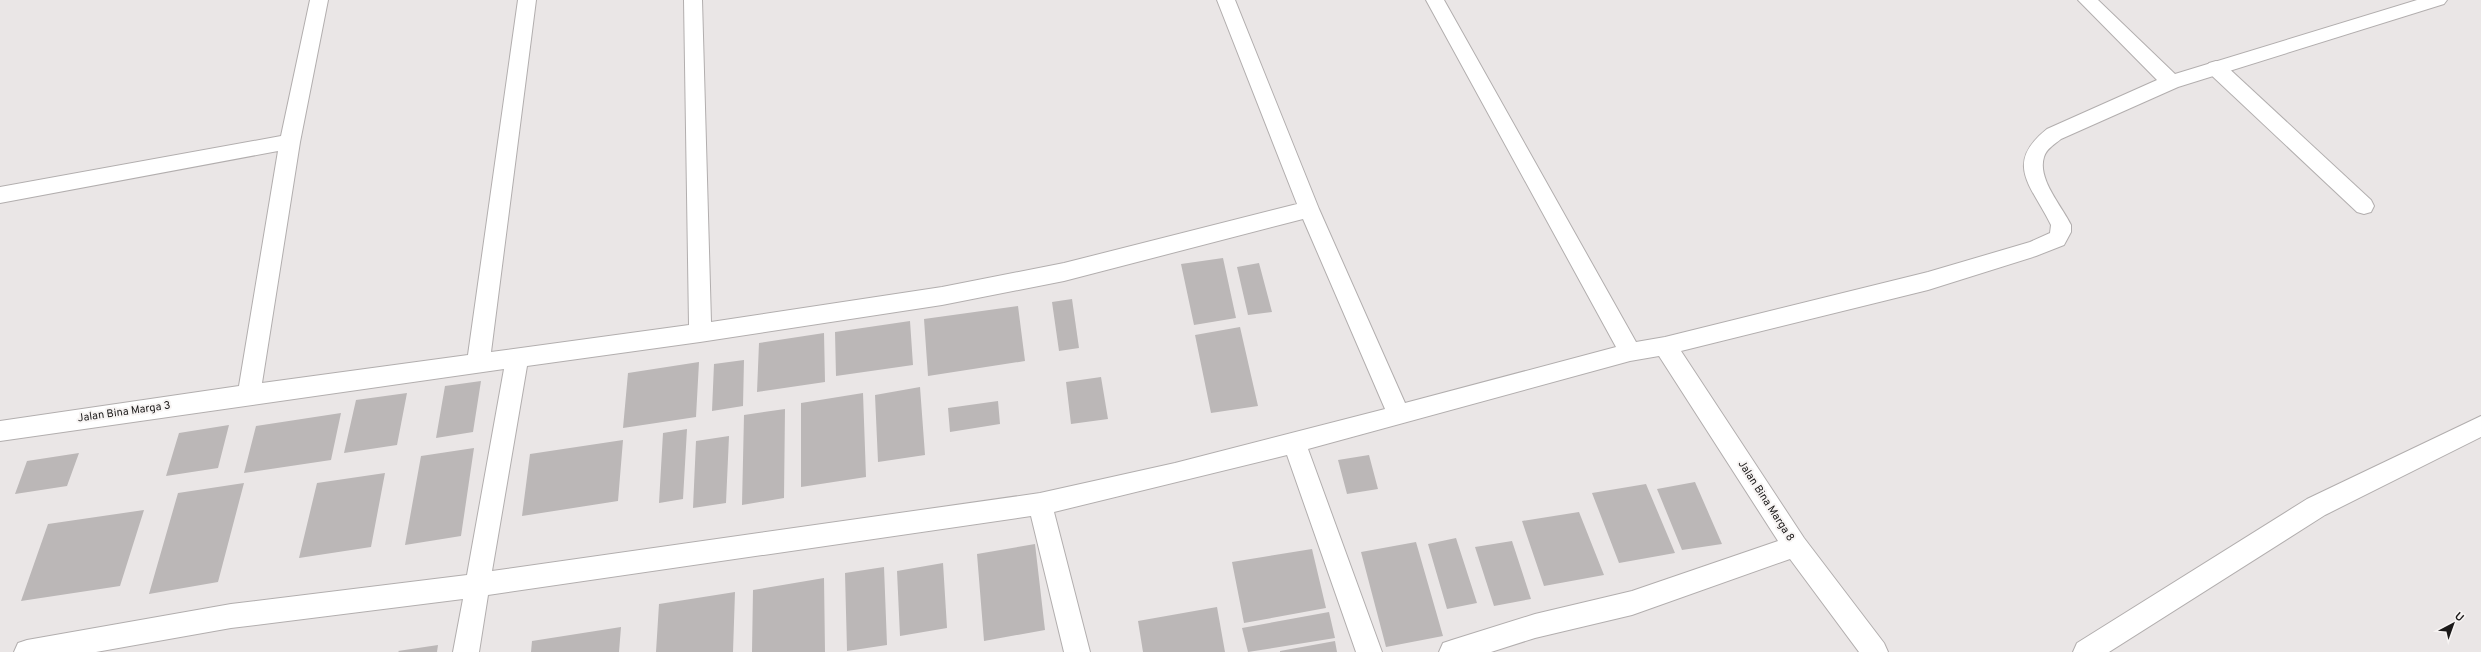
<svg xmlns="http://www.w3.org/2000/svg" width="2481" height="652" font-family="Overpass,sans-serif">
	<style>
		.building { fill: #bbb7b7 }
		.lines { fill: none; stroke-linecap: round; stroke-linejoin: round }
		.service-casing { stroke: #b2aeae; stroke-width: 2 }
		.minor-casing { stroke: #b2aeae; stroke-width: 2 }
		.service { fill: #fff; fill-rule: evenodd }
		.minor { fill: #fff; fill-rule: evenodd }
		.labels { text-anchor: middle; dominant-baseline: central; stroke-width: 4; stroke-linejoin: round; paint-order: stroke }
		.street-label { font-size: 11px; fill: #1b1919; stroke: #f7f4f3 }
	</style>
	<rect width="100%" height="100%" fill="#eae6e6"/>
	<path class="building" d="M1223,258L1236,318L1194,325L1181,264Z
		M1259,263L1272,312L1248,315L1237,267Z
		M1072,299L1079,348L1059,351L1052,302Z
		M1018,306L1025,361L928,376L924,319Z
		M910,321L913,365L836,376L835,332Z
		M1240,327L1258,406L1211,413L1195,335Z
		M824,333L825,382L757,392L759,343Z
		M744,360L743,406L712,411L714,364Z
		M699,362L696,417L623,428L628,373Z
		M1101,377L1108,419L1071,424L1066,382Z
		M481,381L473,432L436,438L445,386Z
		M920,387L925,455L878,462L875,395Z
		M407,393L397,445L344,453L356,400Z
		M863,393L866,477L801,487V403Z
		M998,401L1000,424L950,432L948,408Z
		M785,409L784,498L742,505L744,415Z
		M341,413L331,460L244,473L256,426Z
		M229,425L218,468L166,476L179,433Z
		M687,429L683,499L659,503L663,433Z
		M729,436L726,503L693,508L696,441Z
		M623,440L618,501L522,516L530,454Z
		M474,448L461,536L405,545L421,456Z
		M79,453L67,486L15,494L27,461Z
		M1369,455L1378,489L1347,494L1338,460Z
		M385,473L371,547L299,558L317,483Z
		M1695,482L1722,544L1682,550L1657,489Z
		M244,483L218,582L149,594L178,493Z
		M1646,484L1675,553L1619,563L1592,493Z
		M144,510L120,586L21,601L48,524Z
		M1579,512L1604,575L1544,586L1522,521Z
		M1456,538L1477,603L1447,609L1428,544Z
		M1512,541L1531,599L1494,606L1475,547Z
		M1416,542L1443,636L1386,647L1361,552Z
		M1035,544L1045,630L984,641L977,554Z
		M1312,549L1326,608L1244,623L1232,562Z
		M943,563L947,628L900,636L897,571Z
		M884,567L887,645L847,651L845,573Z
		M824,578L825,652H752L753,590Z
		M735,592L733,652H656L659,604Z
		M1217,607L1225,652H1143L1138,621Z
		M1329,612L1335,638L1248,652L1242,628Z
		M621,627L619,652H531L532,641Z
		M1335,641L1337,652H1280V651Z
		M438,645L437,652H399L398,651Z"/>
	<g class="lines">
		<g class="service-casing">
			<path id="service" d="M2216,61L2223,63L2371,200L2374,206L2371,212L2364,214L2357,212L2209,73L2206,68L2209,63Z"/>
		</g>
		<g class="minor-casing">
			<path id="minor" d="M310,0H328L300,142L262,383L468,355L518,0H536L491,352L689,325L684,0H702L711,322L942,287L1064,263L1297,204L1217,0H1235L1319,209L1405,403L1616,347L1426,0H1444L1636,342L1665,337L1928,272L2030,242L2050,233L2051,225C2032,186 2003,164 2047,129L2157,80L2078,0H2098L2175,74L2417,0H2447L2444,4L2178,87L2061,139C2055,144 2046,149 2044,157C2037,179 2062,206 2071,225V232L2064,245L2036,256L1928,290L1681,351L1804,538L1884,643L1888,652H1859L1790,559L1632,615L1535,638L1491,652H1439L1443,643L1452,640L1535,614L1632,591L1778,541L1659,356L1630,361L1308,449L1382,652H1356L1287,455L1054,512L1090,652H1064L1031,516L488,595L479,652H453L463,599L231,628L96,652H14L18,643L27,640L231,604L467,575L504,369L0,441V421L239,386L278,151L0,203V187L281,136ZM1303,219L1385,409L1175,463L1040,493L492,571L527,366L700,342L942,305L1064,281Z
				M2481,416V437L2325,515L2109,652H2073L2077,643L2307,499Z"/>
		</g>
		<use href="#service" class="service"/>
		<use href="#minor" class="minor"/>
	</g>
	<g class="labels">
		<g class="street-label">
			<text transform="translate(124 412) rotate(-8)">Jalan Bina Marga 3</text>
			<text transform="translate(1766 501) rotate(57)">Jalan Bina Marga 8</text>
		</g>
	</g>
	<g transform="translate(2453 624) rotate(41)" stroke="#f7f4f3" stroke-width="3" paint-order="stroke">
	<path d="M0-3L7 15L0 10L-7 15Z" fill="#1b1919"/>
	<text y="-6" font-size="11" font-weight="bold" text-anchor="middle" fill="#1b1919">U</text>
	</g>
</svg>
